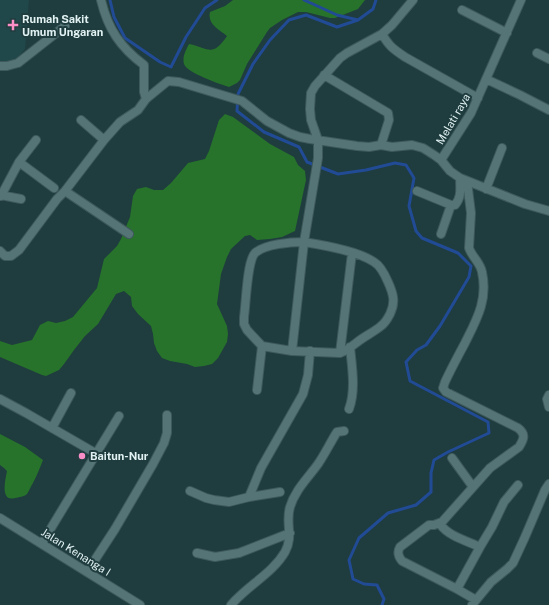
<svg xmlns="http://www.w3.org/2000/svg" width="549" height="605" font-family="'Public Sans',sans-serif">
	<style>
		.built { fill: #20484b }
		.forest { fill: #27732b }
		.lines { fill: none; stroke-linecap: round; stroke-linejoin: round }
		.stream { stroke: #214b95; stroke-width: 3 }
		.street-casing { stroke: #3e595b; stroke-width: 10 }
		.street { stroke: #557476; stroke-width: 8 }
		.poi-dot { fill: #fa8fc8; stroke: #1f3c3e; stroke-width: 1.5 }
		.labels { text-anchor: middle; dominant-baseline: central; stroke-width: 4; stroke-linejoin: round; paint-order: stroke }
		.poi-label { font-size: 11px; font-weight: bold; fill: #e2f2f3; stroke: #1f3c3e; text-anchor: start }
		.street-label { font-size: 11px; fill: #e2f2f3; stroke: #1f3c3e }
	</style>
	<rect width="100%" height="100%" fill="#1f3c3e"/>
	<path class="built" d="M0,0H29L25,49L17,59L9,63L0,62Z"/>
	<path class="forest" d="M233,0H365L358,9L335,18H330L306,12H298L282,20L270,28L267,32L247,64L240,80L237,83L229,87C220,84 187,73 184,64C182,57 186,50 189,44C209,48 212,58 227,36C219,29 207,24 210,12L225,6Z
		M225,114L233,117L270,144L294,157L298,165L305,171L306,180L295,231L282,237L270,239L257,240L250,235L245,236L231,249L227,257L221,274L217,304L227,326L228,334L227,342L218,358L212,364L204,366L195,367L187,364L170,361L162,358L157,351L154,343L153,334L151,326L138,314L132,306L131,297L124,291L116,294L98,324L85,336L74,350L64,364L59,370L46,376L42,375L0,357V341L12,345L32,340L40,325L48,321L56,323L65,321L73,317L97,288L104,259L117,246L121,239L130,217L133,196L137,189L146,187L154,190H163L171,183L188,163L205,159L209,151L219,120Z
		M0,434L25,447L43,460C40,468 37,475 33,483C31,486 29,491 27,494C24,497 19,497 15,498C0,502 5,481 7,471L4,468L0,465Z"/>
	<g class="lines">
		<path class="stream" d="M110,0L114,17L125,38L160,62L171,67L186,37L205,8L217,0
			M304,0L337,15L358,20L373,9L376,0
			M358,20L337,27L306,15L289,20L270,40L253,64L238,94L237,111L264,132L299,147L307,162L338,174L366,170L395,163L406,165L414,178L409,206L416,231L422,238L458,253L471,266L469,277L440,326L426,345L417,350L406,362L410,381L488,422L489,433L448,452L434,460L431,473V492L416,505L388,513L359,538L349,560L353,579L364,584L377,585L384,599L382,605"/>
		<g class="street-casing">
			<path id="street" d="M101,0C108,29 120,47 144,65V92L146,99
				M521,0L471,113L441,160L450,171L460,178L525,204L549,211
				M462,10L507,33
				M382,34C389,46 393,49 405,57L478,98
				M537,53L549,59
				M0,66H7L18,63L65,26
				M324,75L388,113L389,120L381,145
				M486,79L520,95L549,110
				M81,120L104,140
				M36,140L19,162L54,188
				M467,181L471,213L469,248C472,257 480,262 482,272C488,300 477,319 465,343C458,356 451,369 445,382L443,388L446,392L518,428C526,434 524,439 519,447L490,468L442,522L434,525H429L400,547C397,552 398,556 402,561L457,589L476,600
				M486,189L502,148
				M65,191L129,234
				M417,191L451,205H455C462,197 460,188 460,178
				M0,195L21,199
				M1,196L19,162
				M441,234L451,205
				M304,242C323,245 358,251 374,262C381,266 385,275 388,282C393,293 396,302 390,314C388,318 385,323 381,326C375,331 369,334 363,338C355,343 349,350 340,353L292,351L262,346L247,330L244,324V317C246,304 247,261 255,253C265,244 291,242 304,242Z
				M0,251L5,256H11L19,250L57,199L65,191L104,140L120,122L138,110L146,99L168,81L179,82L242,101L267,121L289,133L300,137L310,139L357,146L369,147L381,145L392,147L412,145L423,148L434,155L441,160
				M292,351L304,242L318,158V140L311,120L310,109L311,93L315,86L340,58L347,53L382,34L392,25L413,0
				M340,353L352,253
				M257,390L262,346
				M549,395L547,399L549,407
				M0,399L26,413L97,454
				M349,409C356,390 352,367 350,347
				M52,428L71,393
				M452,458L473,487
				M190,491L206,498L214,500L229,502L249,497L280,492
				M249,497L261,468L303,394L308,375L310,351
				M0,518L140,605
				M440,524C448,536 467,541 480,547
				M42,543L119,416
				M197,553L215,557L239,553L290,533
				M87,572L115,529L153,464L164,443L167,433V415
				M457,589L480,547L492,527L504,502L518,485
				M231,605C248,585 272,574 285,552C294,536 285,523 290,507C295,490 308,478 318,464C325,454 330,443 337,432L344,431
				M472,605L491,582L507,569L513,563L525,537L545,490L549,484"/>
		</g>
		<use href="#street" class="street"/>
	</g>
	<g class="poi-dot">
		<path d="M11 19h4v4h4v4h-4v4h-4v-4h-4v-4h4z"/>
		<circle cx="82" cy="456" r="4"/>
	</g>
	<g class="labels">
		<g class="poi-label">
			<text x="22" y="19">Rumah Sakit<tspan x="22" dy="13">Umum Ungaran</tspan></text>
			<text x="90" y="456">Baitun-Nur</text>
		</g>
		<g class="street-label">
			<text transform="translate(453 119) rotate(-60)">Melati raya</text>
			<text transform="translate(76 552) rotate(32)">Jalan Kenanga I</text>
		</g>
	</g>
</svg>
